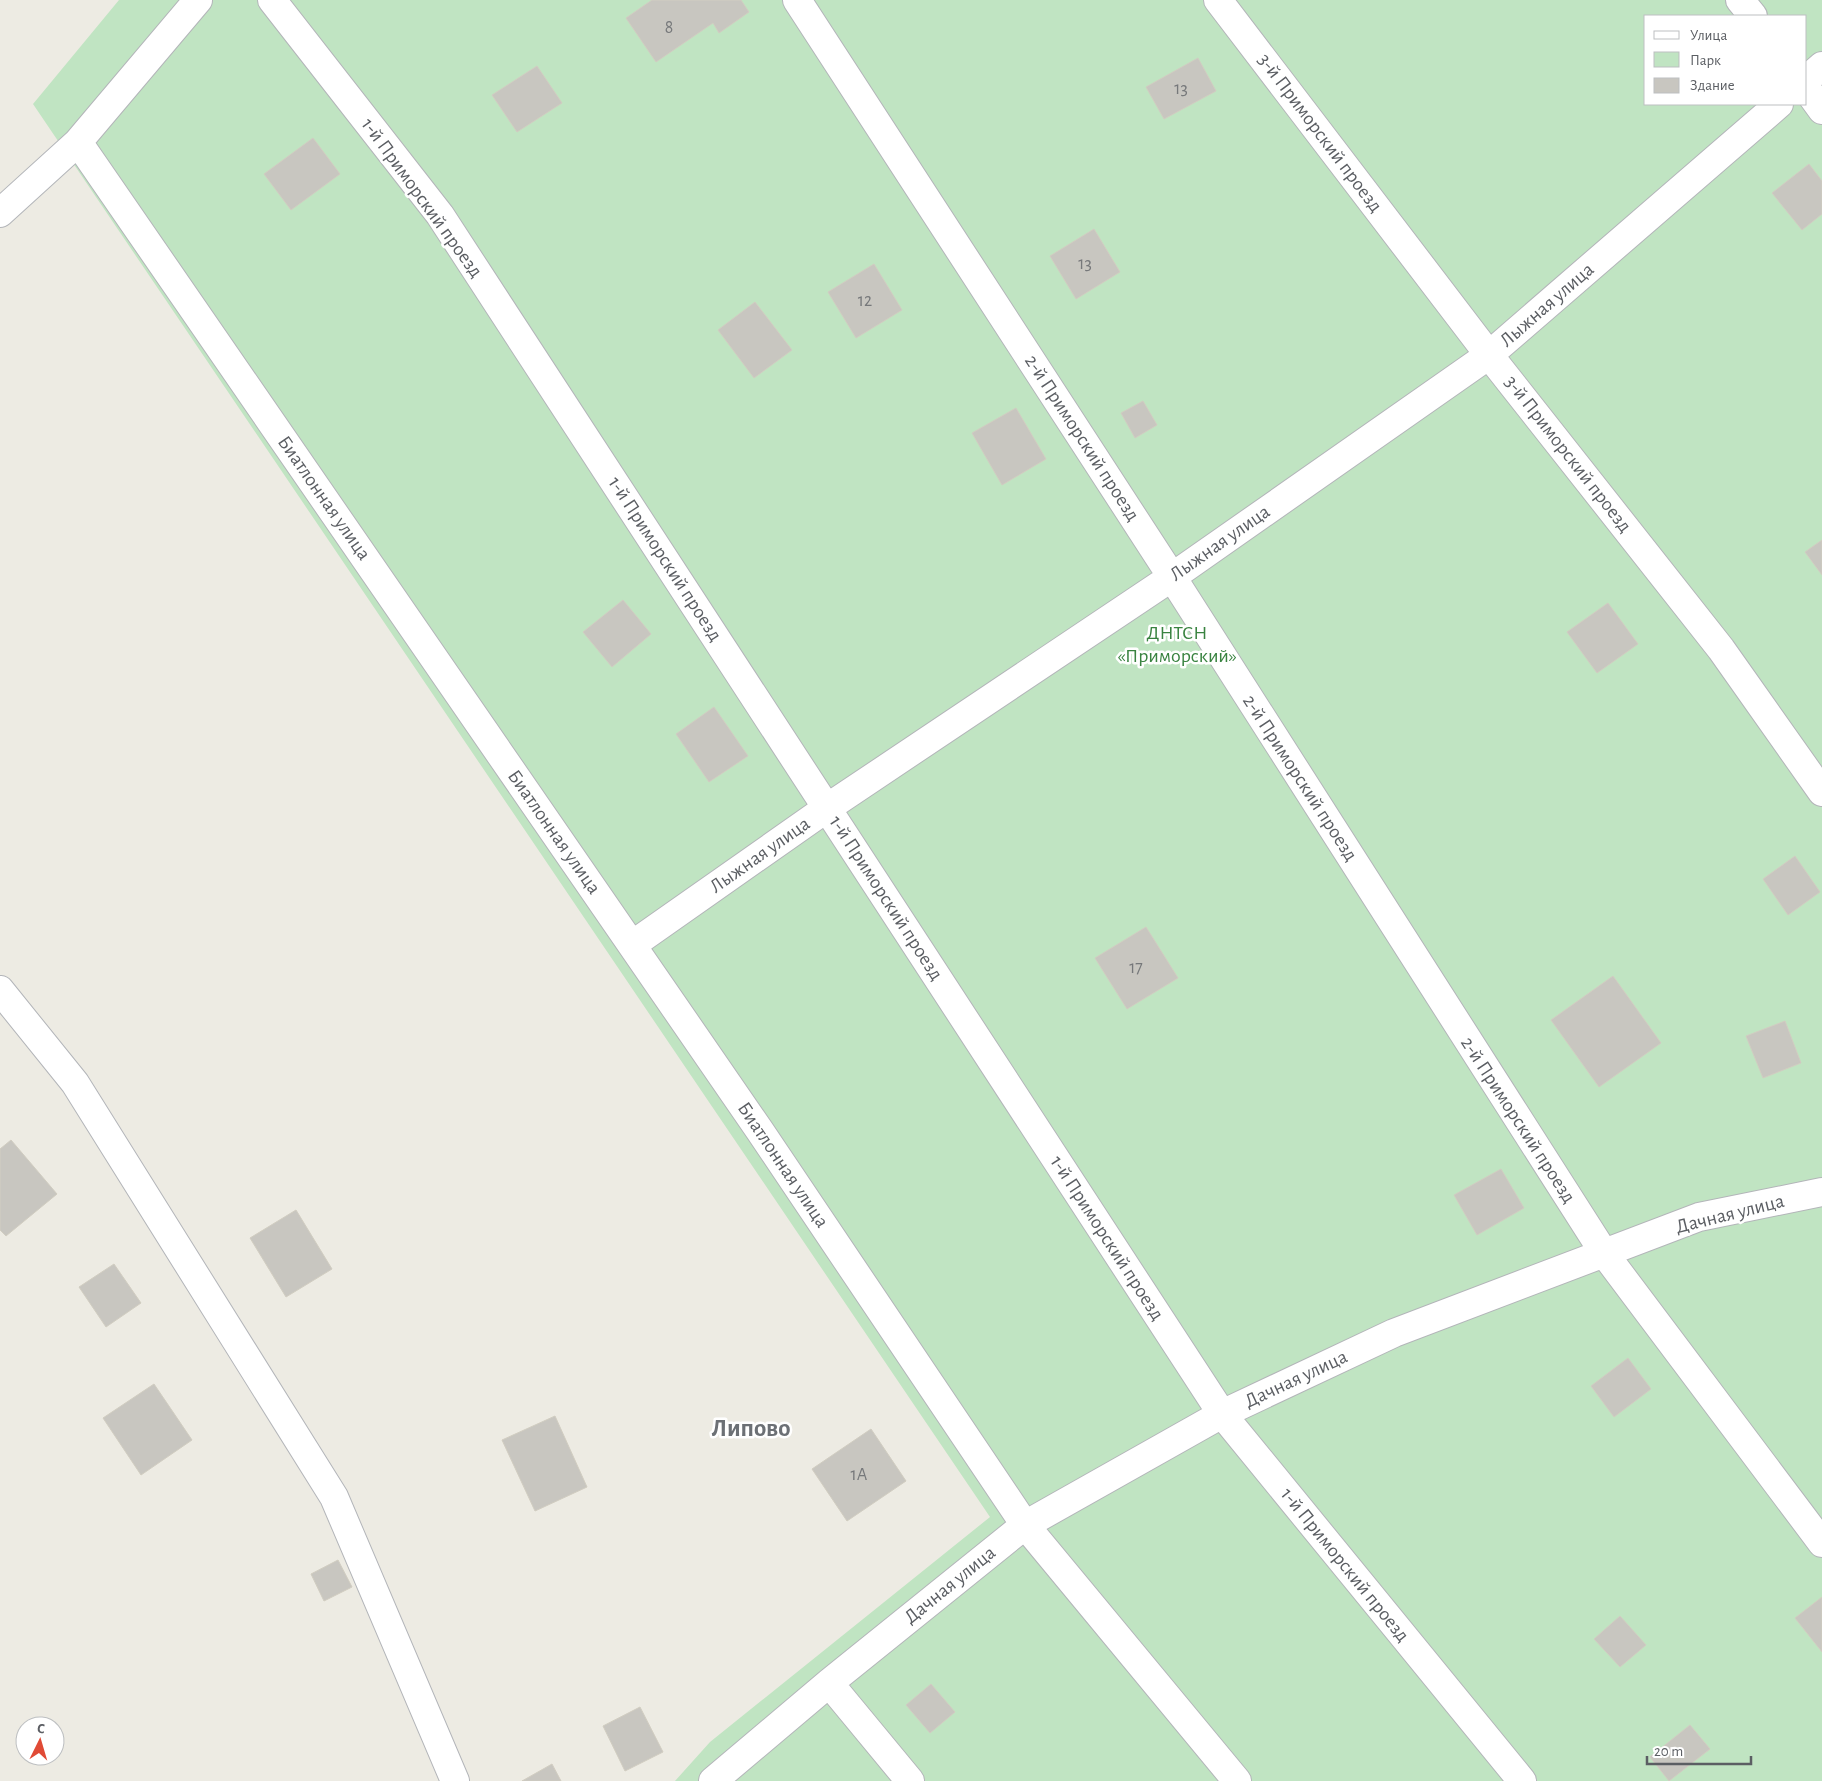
<svg xmlns="http://www.w3.org/2000/svg" width="1822" height="1781" font-family="'Alegreya Sans',sans-serif">
	<style>
		.green { fill: #c0e4c2; fill-rule: evenodd }
		.building { fill: #c8c6c0; stroke: #d1cdc1 }
		.lines { fill: none; stroke-linecap: round; stroke-linejoin: round }
		.minor-casing { stroke: #b3b5b9; stroke-width: 30 }
		.minor { stroke: #fff; stroke-width: 28 }
		.labels { text-anchor: middle; dominant-baseline: central; stroke-width: 5; stroke-linejoin: round; paint-order: stroke }
		.number-label { font-size: 18px; fill: #76787a }
		.street-label { font-size: 20px; fill: #5b5e63; stroke: #fff }
		.park-label { font-size: 20px; fill: #398340; stroke: #fff }
		.district-label { font-size: 25px; font-weight: bold; fill: #6c7075; stroke: #fff }
	</style>
	<rect width="100%" height="100%" fill="#edebe3"/>
	<path class="green" d="M119,0H1822V1781H675L710,1742L990,1517L33,104ZM1646,16H1806V104H1646Z"/>
	<path class="building" d="M652,0H741L749,12L719,33L713,23L656,62L626,18Z
		M1198,58L1216,91L1164,119L1146,87Z
		M537,66L562,103L517,132L492,95Z
		M313,138L340,174L291,210L264,174Z
		M1809,164L1822,181V214L1802,230L1772,193Z
		M1094,229L1120,272L1076,299L1050,256Z
		M874,264L902,310L856,338L828,292Z
		M755,302L792,350L754,378L718,330Z
		M1143,401L1157,425L1135,438L1121,413Z
		M1016,408L1046,459L1002,485L972,433Z
		M1822,540V575L1805,552Z
		M623,600L651,634L612,667L583,632Z
		M1608,603L1638,644L1597,673L1567,632Z
		M714,707L748,756L709,782L676,734Z
		M1795,856L1820,892L1788,915L1763,879Z
		M1146,927L1178,978L1127,1009L1095,958Z
		M1613,976L1661,1043L1599,1087L1551,1020Z
		M1785,1021L1801,1063L1763,1078L1746,1036Z
		M11,1140L57,1194L6,1236L0,1230V1149Z
		M1501,1169L1524,1208L1477,1235L1454,1195Z
		M296,1210L332,1269L286,1297L250,1238Z
		M114,1264L141,1303L106,1327L79,1287Z
		M1628,1358L1651,1389L1614,1417L1591,1386Z
		M154,1384L192,1440L141,1475L103,1418Z
		M555,1416L587,1487L535,1511L502,1440Z
		M871,1429L906,1481L847,1521L812,1469Z
		M338,1560L352,1587L324,1601L311,1574Z
		M1822,1597V1652L1795,1618Z
		M1620,1616L1646,1645L1620,1667L1594,1639Z
		M931,1684L955,1712L930,1733L906,1705Z
		M640,1707L663,1752L625,1771L603,1726Z
		M1690,1725L1710,1749L1669,1781L1650,1757Z
		M552,1764L561,1781H522Z"/>
	<g class="lines">
		<g class="minor-casing">
			<path id="minor" d="M272,0L440,215L1222,1414L1522,1781
				M797,0L1172,577L1604,1253L1822,1543
				M1218,0L1489,355L1721,649L1822,792
				M1740,0L1753,16
				M1806,80L1822,66
				M1806,88L1822,110
				M78,142L760,1131L1025,1525L1237,1781
				M0,213L78,142L198,0
				M632,945L827,808L1172,577L1489,355L1779,104
				M0,990L75,1083L334,1497L455,1781
				M829,1683L910,1781
				M713,1781L829,1683L1025,1525L1222,1414L1394,1333L1699,1217L1822,1192"/>
		</g>
		<use href="#minor" class="minor"/>
	</g>
	<g class="labels">
		<g class="number-label">
			<text x="669" y="28">8</text>
			<text x="1181" y="89">13</text>
			<text x="1085" y="264">13</text>
			<text x="865" y="301">12</text>
			<text x="1136" y="968">17</text>
			<text x="859" y="1475">1А</text>
		</g>
		<g class="street-label">
			<text transform="translate(1320 133) rotate(53)">3-й Приморский проезд</text>
			<text transform="translate(422 198) rotate(54)">1-й Приморский проезд</text>
			<text transform="translate(1547 305) rotate(-41)">Лыжная улица</text>
			<text transform="translate(1082 438) rotate(57)">2-й Приморский проезд</text>
			<text transform="translate(1568 454) rotate(52)">3-й Приморский проезд</text>
			<text transform="translate(324 498) rotate(55)">Биатлонная улица</text>
			<text transform="translate(1220 543) rotate(-35)">Лыжная улица</text>
			<text transform="translate(665 559) rotate(57)">1-й Приморский проезд</text>
			<text transform="translate(1300 778) rotate(57)">2-й Приморский проезд</text>
			<text transform="translate(554 832) rotate(55)">Биатлонная улица</text>
			<text transform="translate(760 855) rotate(-35)">Лыжная улица</text>
			<text transform="translate(886 898) rotate(57)">1-й Приморский проезд</text>
			<text transform="translate(1518 1120) rotate(57)">2-й Приморский проезд</text>
			<text transform="translate(783 1165) rotate(56)">Биатлонная улица</text>
			<text transform="translate(1730 1214) rotate(-14)">Дачная улица</text>
			<text transform="translate(1107 1238) rotate(57)">1-й Приморский проезд</text>
			<text transform="translate(1296 1379) rotate(-25)">Дачная улица</text>
			<text transform="translate(1345 1565) rotate(51)">1-й Приморский проезд</text>
			<text transform="translate(950 1585) rotate(-39)">Дачная улица</text>
		</g>
		<g class="park-label">
			<text x="1177" y="633">ДНТСН<tspan x="1177" dy="23">«Приморский»</tspan></text>
		</g>
		<g class="district-label">
			<text x="751" y="1428">Липово</text>
		</g>
	</g>
	<rect x="1644" y="15" width="162" height="90" fill="#ffffff" stroke="#bdbfc1"/>
	<rect x="1654" y="31" width="25" height="8" fill="#ffffff" stroke="#bdbfc1"/>
	<text x="1690" y="40" font-size="15" fill="#5b5e63">Улица</text>
	<rect x="1654" y="52" width="25" height="15" fill="#c0e4c2" stroke="#bdbfc1"/>
	<text x="1690" y="65" font-size="15" fill="#5b5e63">Парк</text>
	<rect x="1654" y="78" width="25" height="15" fill="#c8c6c0" stroke="#bdbfc1"/>
	<text x="1690" y="90" font-size="15" fill="#5b5e63">Здание</text>
	<g transform="translate(40 1741) rotate(5)"><circle r="24" fill="#ffffff" stroke="#bdbfc1"/>
	<path d="M0-4L9 19L0 12L-9 19Z" fill="#e04a35"/>
	<text y="-8" font-size="14" font-weight="bold" text-anchor="middle" fill="#5b5e63">С</text>
	</g>
	<path d="M1647 1756v8h104v-8" fill="none" stroke="#5b5e63" stroke-width="2.5"/>
	<text x="1654" y="1756" font-size="15" fill="#5b5e63" stroke="#ffffff" stroke-width="4" paint-order="stroke">20 m</text>
</svg>
